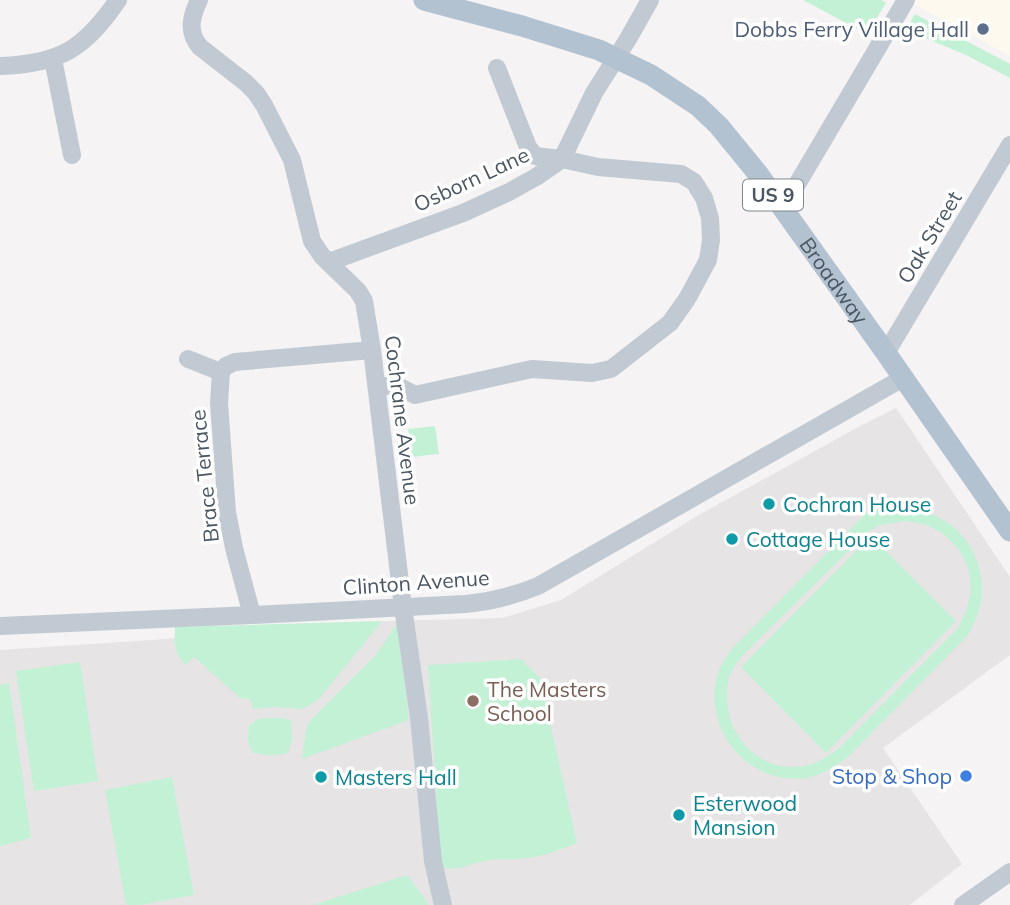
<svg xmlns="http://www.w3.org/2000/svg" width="1010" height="905" font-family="Mulish,sans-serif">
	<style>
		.commercial { fill: #fdf9ef }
		.education { fill: #e6e4e5 }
		.green { fill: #c3f1d5; fill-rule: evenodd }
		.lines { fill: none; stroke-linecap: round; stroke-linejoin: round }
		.minor { stroke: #c1cad2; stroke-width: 18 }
		.major { stroke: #b3c2d1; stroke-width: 21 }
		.service-dot { fill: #5c6f8a; stroke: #fff; stroke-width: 2.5 }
		.culture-dot { fill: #0f9aa8; stroke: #fff; stroke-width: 2.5 }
		.education-dot { fill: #8d6e63; stroke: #fff; stroke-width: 2.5 }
		.shop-dot { fill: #3f7fe0; stroke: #fff; stroke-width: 2.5 }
		.labels { text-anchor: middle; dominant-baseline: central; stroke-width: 7; stroke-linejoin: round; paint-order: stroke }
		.shield { fill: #fff; stroke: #808990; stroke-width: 2 }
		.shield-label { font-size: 19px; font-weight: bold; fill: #4a5661 }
		.service-label { font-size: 21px; fill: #4e5e75; stroke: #fff; text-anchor: end }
		.street-label { font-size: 21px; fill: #4a5661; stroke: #fff }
		.culture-label { font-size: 21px; fill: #0d838f; stroke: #fff; text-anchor: start }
		.education-label { font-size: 21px; fill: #785e54; stroke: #fff; text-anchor: start }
		.shop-label { font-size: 21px; fill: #366cbe; stroke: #fff; text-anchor: end }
	</style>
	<rect width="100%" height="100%" fill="#f5f3f3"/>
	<path class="commercial" d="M907,0H1010V56Z"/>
	<path class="education" d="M896,408L1010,577V655L883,748L962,864L910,905H0V650L152,640L386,621L502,618L561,600L697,516L862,425Z"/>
	<path class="green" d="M803,0H881L886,3L867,34Z
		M915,14L1010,64V78L966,55L906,30Z
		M435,426L439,454L412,457L408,429Z
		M884,495L893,503L886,511C959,496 1008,575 967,636L846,759C834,767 822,775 807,778C797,780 785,778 775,776C731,764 705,718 718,673C720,665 727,657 731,650ZM906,521L927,525L945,535L960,551L969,570L971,593L966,611L958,628L838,749C828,756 817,764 805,766C762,774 727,738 727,697C727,690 727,682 730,676C732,669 737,663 741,657L869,531L880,525Z
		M871,536L956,621L826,753L741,667Z
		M382,621L319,699L310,705L301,709L276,707L253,709L250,699L240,698L194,657L185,665C174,652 174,644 175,627Z
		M397,623L409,720L302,759L306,730L309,722L376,655Z
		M521,659L540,678L577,843C558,851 539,858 518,859C507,860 496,858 485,861C467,864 460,872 441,867L428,665Z
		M80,662L98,781L34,791L16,671Z
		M9,683L31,838L0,846V685Z
		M271,718H282L291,720L292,739L288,753C275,756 265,756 252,752L248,740L249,726L258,719Z
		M172,777L194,895L140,905H126L105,790Z
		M407,875L424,897L428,905H313Z"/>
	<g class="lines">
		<path class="minor" d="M199,0C191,17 187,32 200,47L246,83L256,93L264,105L292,160L312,241L322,256L358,291L364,301L372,350L403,607L419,718L433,861L443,905
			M53,59L72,155
			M0,66C60,64 84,49 118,0
			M783,208L906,0
			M329,262L463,213L509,192L536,177L562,159L594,93L628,39L650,0
			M886,353L1010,145
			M188,359L221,372
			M377,387L396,385L415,395L532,369L592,373L611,369L670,323L687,299L708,260L711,240L710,218L704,198L694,182L681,174L598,167L562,159L535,156L528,147L497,68
			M252,615L234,548L227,512L219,403L221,372L226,366L235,362L372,350
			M0,626L252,615L465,604C491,602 513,596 538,586L903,378
			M963,905L1010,872"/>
		<path class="major" id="s1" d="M424,0L522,26L599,50L651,75L698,106L719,126L759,175L886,353L1010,531"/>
	</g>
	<circle class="service-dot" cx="983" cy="29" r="7"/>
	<g class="culture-dot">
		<circle cx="769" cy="504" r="7"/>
		<circle cx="732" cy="539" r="7"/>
		<circle cx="321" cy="777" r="7"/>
		<circle cx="679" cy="815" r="7"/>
	</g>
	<circle class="education-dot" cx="473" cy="701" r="7"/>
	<circle class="shop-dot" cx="966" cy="776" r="7"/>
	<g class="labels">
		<rect class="shield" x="743" y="179.5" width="60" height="31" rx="5"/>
		<g class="shield-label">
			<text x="773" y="195">US 9</text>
		</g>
		<g class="service-label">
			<text x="969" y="29">Dobbs Ferry Village Hall</text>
		</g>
		<g class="street-label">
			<text transform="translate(471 179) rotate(-25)">Osborn Lane</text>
			<text transform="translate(929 237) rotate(-59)">Oak Street</text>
			<text stroke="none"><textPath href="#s1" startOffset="518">Broadway</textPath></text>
			<text transform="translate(403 420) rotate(83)">Cochrane Avenue</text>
			<text transform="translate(204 476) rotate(-96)">Brace Terrace</text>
			<text transform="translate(416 582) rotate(-4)">Clinton Avenue</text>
		</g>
		<g class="culture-label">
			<text x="783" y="504">Cochran House</text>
			<text x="746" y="539">Cottage House</text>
			<text x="335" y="777">Masters Hall</text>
			<text x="693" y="803">Esterwood<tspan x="693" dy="24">Mansion</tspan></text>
		</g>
		<g class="education-label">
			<text x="487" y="689">The Masters<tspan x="487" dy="24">School</tspan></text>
		</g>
		<g class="shop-label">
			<text x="952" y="776">Stop &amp; Shop</text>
		</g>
	</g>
</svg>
